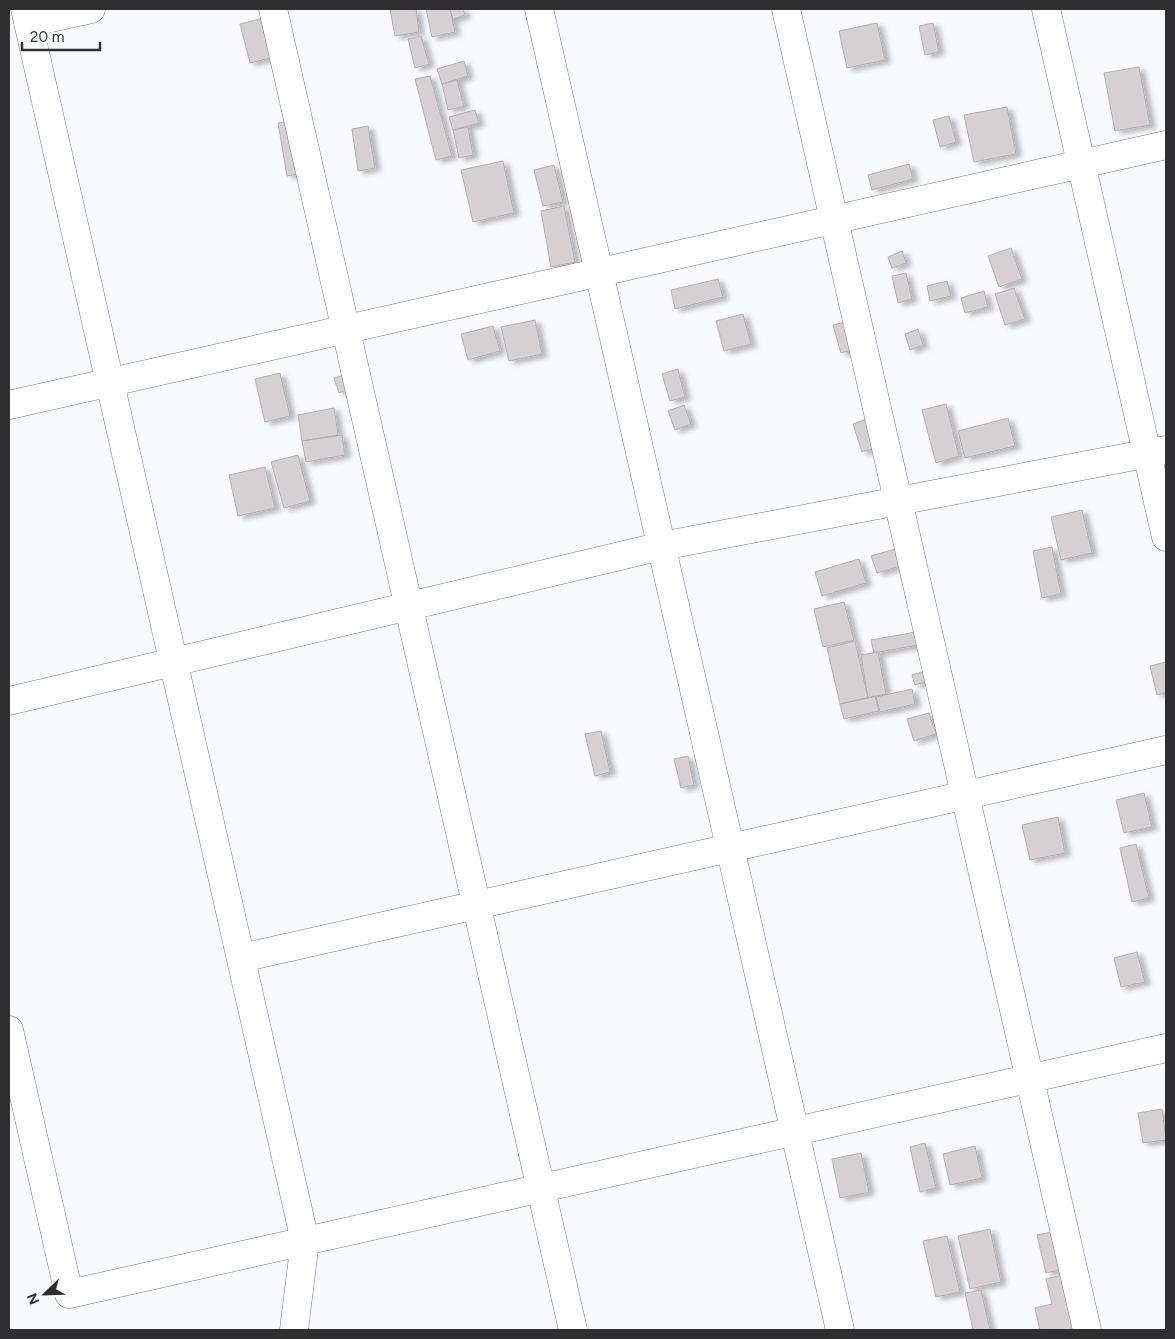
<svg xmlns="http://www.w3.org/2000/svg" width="1175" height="1339" font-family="Figtree,sans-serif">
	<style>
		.building { fill: #d5d0d2; stroke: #b4b0b2; filter: url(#shadow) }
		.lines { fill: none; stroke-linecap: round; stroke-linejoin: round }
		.street-casing { stroke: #7d7d81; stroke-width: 29 }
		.street { stroke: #fff; stroke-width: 28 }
	</style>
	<defs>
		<filter id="shadow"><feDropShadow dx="5.5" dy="3" stdDeviation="2.5" flood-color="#0004"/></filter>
	</defs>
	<rect width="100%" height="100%" fill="#f9fafe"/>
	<path class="building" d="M390,9H416L419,32L395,36Z
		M426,9H450L455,32L432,37Z
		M450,9H463L465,15L453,19Z
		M267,17L278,56L250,63L240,24Z
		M877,23L885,60L847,68L839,31Z
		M933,23L939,52L925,55L919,26Z
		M421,36L429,64L415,68L408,39Z
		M464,61L468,76L442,84L437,69Z
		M1139,67L1150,125L1115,131L1104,73Z
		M430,76L452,156L436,160L415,79Z
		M457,80L464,106L448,110L442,84Z
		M1007,107L1016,154L974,162L964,115Z
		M475,110L479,123L453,130L449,117Z
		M949,116L956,142L940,147L933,120Z
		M294,120L304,173L287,176L278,123Z
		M368,126L375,168L358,171L352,129Z
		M468,127L473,155L459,158L453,130Z
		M503,161L514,213L473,222L461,170Z
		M909,164L913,179L872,190L868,175Z
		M554,165L563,202L543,206L534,170Z
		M564,206L575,262L551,267L541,211Z
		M1011,248L1022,279L999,287L988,256Z
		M902,251L906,263L892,268L888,257Z
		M906,273L912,299L898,303L892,276Z
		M718,279L723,297L675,309L671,290Z
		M947,281L951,296L930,301L927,286Z
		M1014,288L1025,319L1005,325L995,294Z
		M984,291L988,307L965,313L961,298Z
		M743,314L751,344L724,351L716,321Z
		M535,320L542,354L509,361L501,327Z
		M850,321L858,348L841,353L833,325Z
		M493,326L500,351L468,360L461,334Z
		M918,329L923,345L910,350L905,334Z
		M678,369L685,397L670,401L662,374Z
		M280,373L290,416L265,422L255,379Z
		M347,374L352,388L339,393L334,378Z
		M946,404L959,456L936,463L922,410Z
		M684,405L691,424L675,430L668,411Z
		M334,408L338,435L302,441L298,415Z
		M869,418L878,447L862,452L853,424Z
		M1008,418L1015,446L965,458L958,431Z
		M342,435L345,455L306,462L302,441Z
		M298,455L310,501L284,508L271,462Z
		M265,467L275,508L238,516L229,475Z
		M1082,510L1092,553L1061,560L1051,517Z
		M1052,547L1061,594L1042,598L1033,551Z
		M895,549L900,566L877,573L871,556Z
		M859,559L866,583L822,596L815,572Z
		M844,602L854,640L823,647L814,609Z
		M916,632L918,645L874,653L871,640Z
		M855,641L868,698L840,704L827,648Z
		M878,652L886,694L868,698L861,655Z
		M1166,662V693L1157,695L1150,666Z
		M925,671L928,681L915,685L912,675Z
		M912,689L915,704L880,712L876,697Z
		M875,696L879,711L844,719L840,704Z
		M929,713L936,734L914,741L907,719Z
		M601,731L610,772L595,776L585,734Z
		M688,756L694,785L681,788L674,759Z
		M1144,793L1152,827L1124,833L1116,800Z
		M1058,817L1065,853L1030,860L1022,825Z
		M1136,844L1149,898L1132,902L1120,848Z
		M1137,952L1145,982L1121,987L1114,958Z
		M1162,1109L1166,1140L1143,1143L1138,1113Z
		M925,1143L936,1188L920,1192L910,1147Z
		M975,1146L982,1178L950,1185L943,1154Z
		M861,1153L869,1192L840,1198L832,1159Z
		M990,1229L1001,1282L970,1289L958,1236Z
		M1052,1232L1060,1270L1046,1273L1037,1235Z
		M947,1236L960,1292L936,1297L923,1241Z
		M1062,1275L1074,1330H1040L1035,1308L1052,1304L1046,1279Z
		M981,1290L990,1330H973L965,1293Z"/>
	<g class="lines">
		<g class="street-casing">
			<path id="street" d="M25,9L305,1241L294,1330
				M273,9L573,1330
				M539,9L840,1330
				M786,9L1087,1330
				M1046,9L1166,537
				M28,23L91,9
				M9,405L1166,145
				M9,701L662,546L1166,450
				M241,958L1166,750
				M9,1030L69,1294L1166,1048"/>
		</g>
		<use href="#street" class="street"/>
	</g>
	<rect width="1175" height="1339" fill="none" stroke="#2f2f31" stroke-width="20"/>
	<g transform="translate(45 1294) rotate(247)" stroke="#f9fafe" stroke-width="4" paint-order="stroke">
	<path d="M0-4L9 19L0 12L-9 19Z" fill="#2f2f31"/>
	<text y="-8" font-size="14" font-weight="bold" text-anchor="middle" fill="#2f2f31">N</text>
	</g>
	<path d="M22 42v8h78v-8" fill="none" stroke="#2f2f31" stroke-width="2.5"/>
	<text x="30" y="42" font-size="15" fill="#2f2f31" stroke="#f9fafe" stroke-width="4" paint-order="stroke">20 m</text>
</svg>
